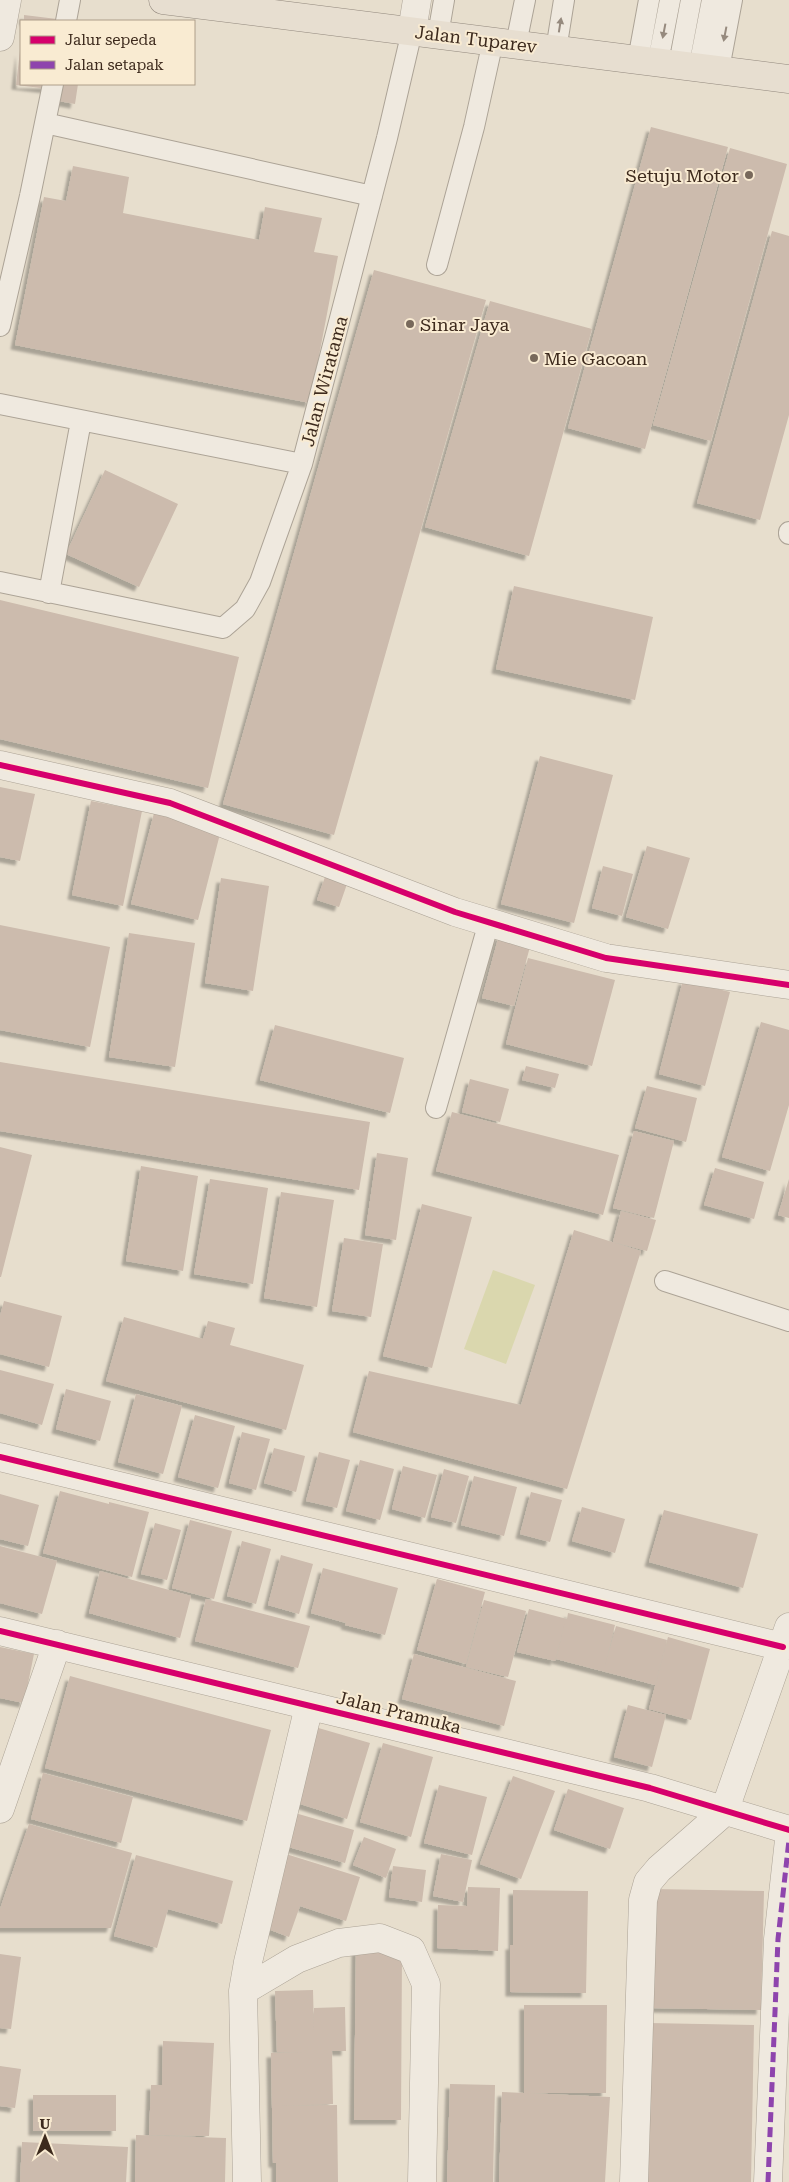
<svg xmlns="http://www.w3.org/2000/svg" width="789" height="2182" font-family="'Roboto Serif',serif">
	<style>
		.green { fill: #dad7ae }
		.building { fill: #ccbbad; filter: url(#shadow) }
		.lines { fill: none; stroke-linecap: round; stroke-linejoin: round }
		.lane-casing { stroke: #aca396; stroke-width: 22 }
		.street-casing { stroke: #aca396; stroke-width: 29 }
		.primary-casing { stroke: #92887d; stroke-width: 29 }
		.lane { stroke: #efe9df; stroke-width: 20 }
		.street { stroke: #efe9df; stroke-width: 28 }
		.primary { stroke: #e7ded0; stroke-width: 28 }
		.quiet { stroke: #8e44ad; stroke-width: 5; stroke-dasharray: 10 5; stroke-linecap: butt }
		.cycleway-casing { stroke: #f9ebd2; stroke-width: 9 }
		.cycleway { stroke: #d6006c; stroke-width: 6 }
		.oneway { fill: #968a7e }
		.poi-dot { fill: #78695b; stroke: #f9ebd2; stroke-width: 2 }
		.labels { text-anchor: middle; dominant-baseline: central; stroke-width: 4; stroke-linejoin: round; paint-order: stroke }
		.street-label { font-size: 18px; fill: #3d2a1d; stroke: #f9ebd2 }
		.poi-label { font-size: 18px; fill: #3d2a1d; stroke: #f9ebd2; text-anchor: start }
	</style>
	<defs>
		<filter id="shadow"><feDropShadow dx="-4.5" dy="4.5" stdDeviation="1" flood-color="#0004"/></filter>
	</defs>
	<rect width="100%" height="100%" fill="#e7decd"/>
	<path class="green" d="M493,1270L535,1285L506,1364L464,1349Z"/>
	<path class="building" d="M24,15L57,19V21H24Z
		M20,51L21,84H50L49,89L16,85Z
		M56,84H78L75,104L53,100Z
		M651,127L728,147L645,449L568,428Z
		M730,148L787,164L711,441L653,425Z
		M73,166L129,177L123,213L259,240L265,207L322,218L314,252L338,256L310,403L15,345L44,197L66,201Z
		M772,231L789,236V415L760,520L697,503Z
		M374,270L486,300L334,835L223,804Z
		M490,301L592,329L529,556L425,527Z
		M105,470L178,504L139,587L66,554Z
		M514,586L653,617L635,700L496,669Z
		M0,600L239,657L208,788L0,739Z
		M540,756L613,775L574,923L501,904Z
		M0,787L35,794L20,861L0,857Z
		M91,801L142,811L123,906L72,895Z
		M154,813L221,830L198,920L131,904Z
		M647,846L690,858L668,929L626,917Z
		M603,866L633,874L622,916L592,908Z
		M325,877L347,884L339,907L317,900Z
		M221,878L269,886L253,991L205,983Z
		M0,925L110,947L90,1047L0,1030Z
		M129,933L195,943L175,1067L109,1057Z
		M499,935L531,943L514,1006L482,998Z
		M528,958L615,980L592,1066L506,1044Z
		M683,980L730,992L705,1086L659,1074Z
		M761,1022L789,1030V1105L770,1171L722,1157Z
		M275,1025L404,1058L390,1113L260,1080Z
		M0,1062L370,1122L359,1190L0,1131Z
		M526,1066L559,1074L555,1088L522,1080Z
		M470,1079L509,1089L500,1122L462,1112Z
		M647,1086L697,1098L686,1142L635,1128Z
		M452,1112L619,1155L603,1215L436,1171Z
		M634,1131L674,1141L654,1218L613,1208Z
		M0,1147L32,1155L1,1277H0Z
		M377,1153L408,1158L396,1240L365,1235Z
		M141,1166L198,1176L183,1271L126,1261Z
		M715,1168L764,1182L754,1219L704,1205Z
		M210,1179L268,1188L253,1284L194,1274Z
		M789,1179V1218L778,1215Z
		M281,1192L334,1200L317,1307L264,1298Z
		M422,1204L472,1217L432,1368L383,1356Z
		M621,1211L656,1220L647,1251L613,1242Z
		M574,1230L641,1251L567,1489L353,1432L369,1371L521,1405Z
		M344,1238L383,1244L371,1317L332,1311Z
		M4,1301L62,1316L49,1367L0,1354V1316Z
		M124,1317L203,1339L208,1321L235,1328L230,1345L304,1365L286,1430L106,1381Z
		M0,1370L54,1384L42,1425L0,1413Z
		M66,1389L111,1401L100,1441L56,1429Z
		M136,1394L182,1406L163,1474L118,1462Z
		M195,1415L235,1426L218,1488L178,1477Z
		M242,1432L270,1439L256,1490L229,1483Z
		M274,1448L305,1456L296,1492L264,1483Z
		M319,1452L350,1460L337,1508L306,1501Z
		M360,1460L394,1469L380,1520L346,1511Z
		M403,1466L437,1475L425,1518L392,1509Z
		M444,1469L469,1476L456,1523L431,1517Z
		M474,1476L517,1487L504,1536L461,1525Z
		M60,1491L109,1504V1502L149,1512L132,1577L43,1553Z
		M531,1492L562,1500L550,1542L520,1534Z
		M0,1494L39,1505L28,1546L0,1539Z
		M582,1507L625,1519L615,1553L572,1541Z
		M664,1510L758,1534L743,1588L649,1562Z
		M190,1520L232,1531L214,1599L172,1588Z
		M155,1523L181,1530L167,1580L141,1574Z
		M242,1541L271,1549L256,1604L227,1596Z
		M0,1546L57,1561L42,1614L0,1603Z
		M281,1555L313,1564L299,1614L268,1605Z
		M323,1568L398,1588L385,1635L345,1625L346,1623L311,1613Z
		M100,1571L191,1596L180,1638L89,1613Z
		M437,1579L485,1592L466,1664L417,1650Z
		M206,1599L310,1626L298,1668L195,1641Z
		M484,1600L526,1611L508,1677L466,1667Z
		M529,1609L567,1619L568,1613L615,1625L605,1666L616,1626L667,1640L655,1685L556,1659L565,1622L555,1661L517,1652Z
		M668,1637L710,1649L691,1720L649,1709Z
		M0,1647L34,1654L24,1703L0,1698Z
		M414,1654L516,1681L504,1726L402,1699Z
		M70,1676L271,1730L247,1821L45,1768Z
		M628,1705L666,1715L652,1767L614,1757Z
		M315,1727L370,1743L347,1819L291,1801Z
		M383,1743L433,1757L411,1837L360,1822Z
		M43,1773L133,1797L121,1843L31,1819Z
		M513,1776L555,1791L521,1879L480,1864Z
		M439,1785L487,1797L472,1855L424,1843Z
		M568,1789L624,1808L610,1849L554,1830Z
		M295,1813L354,1830L345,1863L285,1846Z
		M29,1824L132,1853L111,1928H0V1909Z
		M364,1837L396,1849L386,1878L353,1865Z
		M286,1854L360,1877L346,1921L300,1906L289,1937L268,1929L278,1900L272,1898Z
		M441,1854L472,1860L463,1902L433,1896Z
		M136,1855L233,1881L222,1924L168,1909L157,1948L114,1936Z
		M393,1866L426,1870L422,1902L389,1897Z
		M468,1887L500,1888L498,1951L437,1948L438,1905L467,1906Z
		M653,1889L764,1891L761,2010L651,2008Z
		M513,1890L588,1891L586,1993L510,1992V1945H513Z
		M356,1950L402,1951L401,2120H354Z
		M0,1954L21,1957L11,2029L0,2028Z
		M313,1990L314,2031V2008L345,2007L346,2051H332L333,2104L281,2106L337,2105L338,2182H276V2163H273L271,2053L302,2052H277L275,1991Z
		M524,2005H607L606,2093H527L610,2097L605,2182H499L502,2092L524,2093Z
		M649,2023L754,2025L751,2182H645Z
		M163,2041L214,2043L209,2136L149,2135L151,2085H162Z
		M0,2066L21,2069L15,2108L0,2106Z
		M450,2084L495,2085L493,2182H447Z
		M33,2095H116V2131H33Z
		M136,2135L226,2138L225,2182H135Z
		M22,2142L128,2147L126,2182H20Z"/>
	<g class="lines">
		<g class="lane-casing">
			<path id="lane" d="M66,21L70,0
				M438,35L444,0
				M516,44L525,0
				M556,50L564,0
				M638,60L649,0
				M658,62L670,0
				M679,64L691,0
				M699,67L712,0
				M719,69L732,0
				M45,123L53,84
				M437,265L474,127L493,41
				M0,326L30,196L45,123L372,196
				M0,404L302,464
				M789,532V534
				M0,582L223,628L245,609L260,582L302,464L387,138L412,31
				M49,593L81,421
				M436,1108L489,922
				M665,1281L789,1321"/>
		</g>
		<g class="street-casing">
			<path id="street" d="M412,31L417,0
				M0,37L7,0
				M0,765L170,803L455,912L606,958L789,985
				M0,1457L783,1647
				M0,1631L650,1788L789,1830
				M0,1809L57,1644
				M243,1991L297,1959L339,1943L380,1938L411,1950L426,1984L422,2182
				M247,2182L243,1991L248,1962L309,1706
				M634,2182L643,1900L648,1882L659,1869L724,1812L789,1627
				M768,2182L778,1939L789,1840"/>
		</g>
		<g class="primary-casing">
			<path id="primary" d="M163,0L789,79"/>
		</g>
		<use href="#lane" class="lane"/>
		<use href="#street" class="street"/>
		<use href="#primary" class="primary"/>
		<path class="quiet" d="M768,2182L778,1939L789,1840"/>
		<g class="cycleway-casing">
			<path id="cycleway" d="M0,765L170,803L455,912L606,958L789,985
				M0,1457L783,1647
				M0,1631L650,1788L789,1830"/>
		</g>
		<use href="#cycleway" class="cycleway"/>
	</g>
	<defs><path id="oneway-solid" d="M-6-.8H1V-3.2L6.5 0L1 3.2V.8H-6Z" transform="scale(1.25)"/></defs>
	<g class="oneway">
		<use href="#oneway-solid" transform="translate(560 25) rotate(-81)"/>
		<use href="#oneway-solid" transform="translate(664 31) rotate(101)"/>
		<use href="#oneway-solid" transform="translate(725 34) rotate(101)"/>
	</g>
	<g class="poi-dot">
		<circle cx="749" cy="175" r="5"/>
		<circle cx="410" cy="324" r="5"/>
		<circle cx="534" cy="358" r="5"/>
	</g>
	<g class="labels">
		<g class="street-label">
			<text transform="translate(476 39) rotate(7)">Jalan Tuparev</text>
			<text transform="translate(324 381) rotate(-75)">Jalan Wiratama</text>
			<text transform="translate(399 1712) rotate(14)">Jalan Pramuka</text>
		</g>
		<g class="poi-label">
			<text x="739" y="175" text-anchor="end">Setuju Motor</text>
			<text x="420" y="324">Sinar Jaya</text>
			<text x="544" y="358">Mie Gacoan</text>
		</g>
	</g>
	<rect x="20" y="20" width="175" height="65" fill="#f9ebd2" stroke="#ae9e8a"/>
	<rect x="30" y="36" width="25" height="8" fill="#d6006c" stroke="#ae9e8a"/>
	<text x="65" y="45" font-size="15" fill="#3d2a1d">Jalur sepeda</text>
	<rect x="30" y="61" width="25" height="8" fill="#8e44ad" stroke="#ae9e8a"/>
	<text x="65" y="70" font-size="15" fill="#3d2a1d">Jalan setapak</text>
	<g transform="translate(45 2137)" stroke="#f9ebd2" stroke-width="4" paint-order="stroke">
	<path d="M0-4L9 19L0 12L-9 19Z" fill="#3d2a1d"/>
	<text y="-8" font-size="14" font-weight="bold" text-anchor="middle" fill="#3d2a1d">U</text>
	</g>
</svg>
